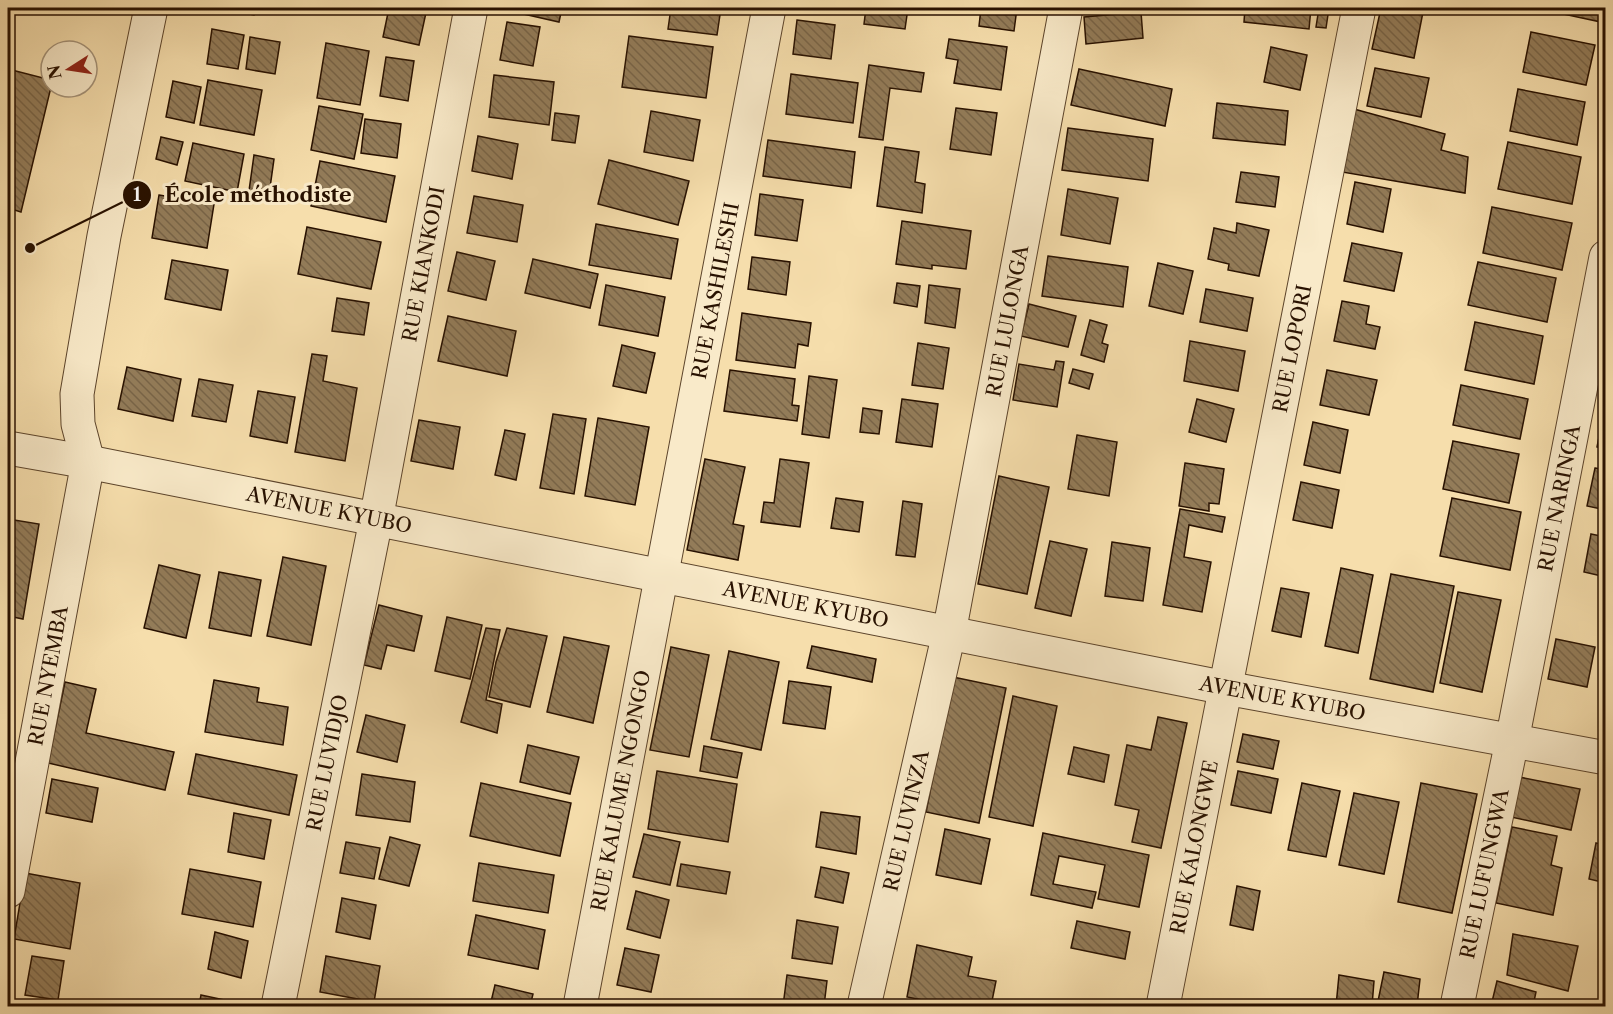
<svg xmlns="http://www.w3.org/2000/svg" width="1613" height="1014" font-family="'Libre Caslon Text',serif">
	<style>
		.building { fill: url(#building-back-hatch); stroke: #281100; stroke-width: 1.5 }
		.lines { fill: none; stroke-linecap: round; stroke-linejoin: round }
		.minor-casing { stroke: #5c442b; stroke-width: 35 }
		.minor { stroke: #f9eac9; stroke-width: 33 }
		.labels { text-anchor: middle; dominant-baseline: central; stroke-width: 6; stroke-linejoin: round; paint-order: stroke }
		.street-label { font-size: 20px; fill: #281100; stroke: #f9eac9 }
		.leader { fill: none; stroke: #281100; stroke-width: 2 }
		.callout-dot { fill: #281100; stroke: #f9eac9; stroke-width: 2 }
		.mark-label { font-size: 18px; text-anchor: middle; font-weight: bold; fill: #fff }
		.callout-label { font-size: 21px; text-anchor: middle; font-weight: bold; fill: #281100; stroke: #f9eac9; stroke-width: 6; stroke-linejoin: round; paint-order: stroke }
	</style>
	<defs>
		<pattern id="building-back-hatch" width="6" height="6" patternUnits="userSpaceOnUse" patternTransform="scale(1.5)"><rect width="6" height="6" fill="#937c59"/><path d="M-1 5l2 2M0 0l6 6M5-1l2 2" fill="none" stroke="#786447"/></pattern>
	</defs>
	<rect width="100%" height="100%" fill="#f6deac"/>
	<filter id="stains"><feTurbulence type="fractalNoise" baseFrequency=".00333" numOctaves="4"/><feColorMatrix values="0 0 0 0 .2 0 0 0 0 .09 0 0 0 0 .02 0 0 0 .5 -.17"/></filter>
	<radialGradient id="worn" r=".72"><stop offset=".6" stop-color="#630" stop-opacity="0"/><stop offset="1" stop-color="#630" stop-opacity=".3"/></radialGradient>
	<path class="building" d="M219,8H256L254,15Z
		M389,8H427L419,45L383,37Z
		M506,8H579L578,12L562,8L559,22L506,10Z
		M671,8H721L717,35L668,29Z
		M866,8H908L905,29L864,24Z
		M981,8H1017L1014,31L979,26Z
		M1245,8H1311L1309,29L1244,22Z
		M1319,8H1329L1326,28L1316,27Z
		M1381,8H1402L1423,12L1414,58L1372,49Z
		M1564,8H1604L1601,22L1563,14Z
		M1141,12L1143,38L1086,44L1084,17Z
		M797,20L835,25L831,59L793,54Z
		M507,22L540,27L533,66L500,60Z
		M212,29L244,35L238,69L207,64Z
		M1531,32L1595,45L1586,85L1523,72Z
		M629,36L713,47L706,98L622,87Z
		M250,37L280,42L275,74L246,69Z
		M949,39L1007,47L1001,90L954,83L958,60L946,58Z
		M326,43L369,51L360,105L317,98Z
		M1271,47L1307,55L1300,90L1264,82Z
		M386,57L414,61L408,101L380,96Z
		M869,65L924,73L921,92L890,88L883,140L859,137Z
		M1375,68L1429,78L1421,117L1367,106Z
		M8,69L51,80V87L21,212L8,208Z
		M1079,69L1172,89L1165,126L1071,105Z
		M791,74L858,83L853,123L786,114Z
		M494,75L554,82L549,125L489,117Z
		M208,80L262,90L254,135L200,125Z
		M173,81L201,87L194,123L166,117Z
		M1518,89L1585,102L1577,145L1510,131Z
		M1217,103L1288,111L1285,145L1213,138Z
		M319,106L363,114L354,159L311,150Z
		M956,108L997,113L991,155L950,149Z
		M1354,109L1445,134L1441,150L1468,157L1465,193L1342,172Z
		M651,111L700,120L693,161L644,152Z
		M555,113L579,116L575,143L552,140Z
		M365,119L401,124L397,158L361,153Z
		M1068,128L1153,139L1148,181L1062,170Z
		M478,136L518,144L512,179L472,171Z
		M161,137L183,142L177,165L156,159Z
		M768,140L855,152L851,188L763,176Z
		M1508,142L1581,157L1572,204L1498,189Z
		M193,143L244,154L237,192L185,181Z
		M885,147L919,152L915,182L925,184L922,213L877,206Z
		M254,155L274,159L268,202L248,198Z
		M609,160L689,181L678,225L598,204Z
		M320,161L395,176L386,222L311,206Z
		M1241,172L1279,177L1275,207L1236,202Z
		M1355,182L1391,189L1383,232L1347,224Z
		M1068,189L1118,198L1110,244L1061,235Z
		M760,194L803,200L797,241L755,235Z
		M159,195L214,204L207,248L152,238Z
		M474,196L523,205L517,242L467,233Z
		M1492,207L1572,223L1562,270L1483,253Z
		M902,221L971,231L966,269L932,265V269L896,264Z
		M1237,223L1269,230L1259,276L1228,270L1229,264L1208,259L1214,228L1236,233Z
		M596,224L678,239L671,279L589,265Z
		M307,227L381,242L371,289L298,274Z
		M1352,243L1402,253L1394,291L1344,281Z
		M457,252L495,261L486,300L448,291Z
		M1048,256L1128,267L1123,307L1042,296Z
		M752,257L790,262L786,295L748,289Z
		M533,259L598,274L590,308L525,293Z
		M172,260L228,270L221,310L165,299Z
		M1478,262L1556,278L1547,322L1468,305Z
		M1158,263L1193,271L1183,314L1149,306Z
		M897,283L920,286L917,307L894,303Z
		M606,285L665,297L658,336L599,325Z
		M929,285L960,289L955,328L925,323Z
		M1206,289L1253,298L1247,331L1200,322Z
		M337,298L369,303L364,335L332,331Z
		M1342,301L1369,306L1366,324L1380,327L1375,349L1334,341Z
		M1029,304L1076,316L1068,347L1021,336Z
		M742,313L811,323L808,346L798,344L795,368L736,360Z
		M448,316L516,331L507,376L438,361Z
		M1090,320L1107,325L1102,343L1108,345L1104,362L1081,355Z
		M1475,322L1543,336L1534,384L1465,370Z
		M1190,341L1245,351L1238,391L1184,381Z
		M918,343L949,348L943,389L912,385Z
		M622,345L655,353L646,393L613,386Z
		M312,354L327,356L323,381L357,388L345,461L295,452Z
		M1056,361L1064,362L1057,407L1013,400L1019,364L1054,370Z
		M127,367L181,379L173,421L118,409Z
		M1073,369L1093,374L1089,389L1069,383Z
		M730,370L795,379L792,405L799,406L797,421L724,411Z
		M1327,370L1377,380L1369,415L1320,405Z
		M809,376L837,380L829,438L802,434Z
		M199,379L233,385L226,422L192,416Z
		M1461,385L1528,399L1520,439L1453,425Z
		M258,391L295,397L287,443L250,436Z
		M902,399L938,404L932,447L896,442Z
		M1197,399L1234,409L1226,442L1189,432Z
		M863,408L882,411L879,434L860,432Z
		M1604,412H1606V449L1597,447Z
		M553,414L586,419L574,494L540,488Z
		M598,418L649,427L635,505L585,496Z
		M419,420L460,427L453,469L411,461Z
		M1313,422L1348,430L1340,473L1304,465Z
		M505,430L525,434L516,480L495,475Z
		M1077,435L1117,442L1109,496L1068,489Z
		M1453,441L1519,454L1509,503L1443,489Z
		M705,459L745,467L733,524L744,526L738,560L687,550Z
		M780,459L809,463L800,527L761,522L764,502L774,503Z
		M1185,463L1224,469L1219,504L1209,503V511L1179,506Z
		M1595,468L1606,470V510L1587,506Z
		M999,476L1049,487L1027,594L978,584Z
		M1301,482L1339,490L1332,528L1293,520Z
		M836,498L863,502L859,532L831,528Z
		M1452,498L1521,512L1510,570L1440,556Z
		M903,501L922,504L915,557L896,555Z
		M1180,509L1225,517L1222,532L1189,525L1184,557L1211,562L1202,612L1163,605Z
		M8,519L39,524L23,619L8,616Z
		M1591,534L1606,537V577L1584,572Z
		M1050,541L1087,549L1071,616L1035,608Z
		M1112,542L1150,548L1143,601L1105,596Z
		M283,557L326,566L311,645L267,636Z
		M159,565L200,575L186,638L144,628Z
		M1341,568L1373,575L1358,653L1325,646Z
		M219,572L261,580L251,636L209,628Z
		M1391,574L1454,586L1433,692L1370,679Z
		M1281,588L1309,593L1301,637L1272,631Z
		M1458,592L1501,600L1482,692L1440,683Z
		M379,605L422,616L414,651L387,645L381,669L364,665Z
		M447,617L482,625L470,679L435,671Z
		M486,628L500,630L486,700L502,704L497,733L461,722Z
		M507,628L547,636L530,707L489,697L496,662Z
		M564,637L609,646L593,723L547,712Z
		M1556,639L1595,647L1587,687L1548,679Z
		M812,646L876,659L872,682L807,668Z
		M671,647L709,655L689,757L650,750Z
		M729,651L779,662L761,750L711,739Z
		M953,677L1006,688L979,823L926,812Z
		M214,680L259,688L257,702L288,707L283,745L205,732Z
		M789,681L831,687L825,729L783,723Z
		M65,682L96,689L86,733L174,752L165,790L48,763Z
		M1013,696L1057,706L1033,826L989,817Z
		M366,715L405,725L397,762L357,752Z
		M1158,717L1187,723L1161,848L1132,842L1139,810L1115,805L1127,745L1151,750Z
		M1243,734L1279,741L1273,769L1237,762Z
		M528,745L579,757L570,794L520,782Z
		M704,746L742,753L737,778L700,771Z
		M1074,747L1109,755L1104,782L1068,774Z
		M196,754L297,775L289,815L188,794Z
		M657,771L737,784L728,842L648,829Z
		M1238,771L1278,779L1271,813L1231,805Z
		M362,774L415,782L410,822L356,815Z
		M1519,777L1580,789L1571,830L1511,817Z
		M52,779L98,788L92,822L46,813Z
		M481,783L571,803L560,856L470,836Z
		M1302,783L1340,791L1326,857L1288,850Z
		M1421,783L1477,794L1452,913L1398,902Z
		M1354,793L1399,802L1384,874L1339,865Z
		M821,812L860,817L856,854L816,847Z
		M234,813L271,820L264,859L228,852Z
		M1512,827L1557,836L1551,865L1562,868L1553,915L1496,903Z
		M945,829L990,839L981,884L936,875Z
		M1043,833L1149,855L1139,907L1098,899L1105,865L1059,856L1053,884L1096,892L1092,908L1031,895Z
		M644,834L680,842L670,885L633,877Z
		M390,837L420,845L409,886L379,879Z
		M346,842L380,848L374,879L340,873Z
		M1596,843L1606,845V883L1589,879Z
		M479,863L554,875L548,913L473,901Z
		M681,864L730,872L726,894L677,886Z
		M821,867L849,873L843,903L815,897Z
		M190,869L261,882L253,927L182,914Z
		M25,873L80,883L70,949L14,939Z
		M1237,886L1260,891L1253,930L1230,925Z
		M636,891L669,900L660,938L627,929Z
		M342,898L376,905L370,939L336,932Z
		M476,915L545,930L538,969L468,955Z
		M797,920L838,927L832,964L792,958Z
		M1077,921L1130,932L1125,959L1071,948Z
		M215,932L248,941L241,978L208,969Z
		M1513,934L1578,946L1568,991L1507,975Z
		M917,945L972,957L968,976L996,981L991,1006H953L907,997Z
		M625,948L659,955L651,992L617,985Z
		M32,956L64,961L58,1000L25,995Z
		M326,956L380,966L374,1002L320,992Z
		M1384,972L1420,979L1417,1006H1377Z
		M787,975L827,981L824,1006H783Z
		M1339,975L1374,981L1372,1006H1336Z
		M1497,981L1536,992L1533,1006H1491Z
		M495,985L533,994L530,1006H490Z
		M201,995L239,1003V1006H199Z"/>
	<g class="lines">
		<g class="minor-casing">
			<g id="minor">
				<path id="s1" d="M8,448L88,462L1226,688L1606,758"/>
				<path id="s2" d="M8,891L88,462L78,424L77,394L104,236L151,8"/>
				<path id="s3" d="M278,1006L376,520L471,8"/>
				<path id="s4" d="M580,1006L769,8"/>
				<path id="s5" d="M864,1006L949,633L1066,8"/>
				<path id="s6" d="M1163,1006L1359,8"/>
				<path id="s7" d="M1457,1006L1512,741L1606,257"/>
			</g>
		</g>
		<use href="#minor" class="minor"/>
	</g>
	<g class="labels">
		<g class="street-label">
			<text stroke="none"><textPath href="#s3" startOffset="756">RUE KIANKODI</textPath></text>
			<text stroke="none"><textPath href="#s4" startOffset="728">RUE KASHILESHI</textPath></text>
			<text stroke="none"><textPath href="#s5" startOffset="700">RUE LULONGA</textPath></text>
			<text stroke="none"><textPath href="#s6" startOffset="670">RUE LOPORI</textPath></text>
			<text stroke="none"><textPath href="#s7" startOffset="518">RUE NARINGA</textPath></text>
			<text stroke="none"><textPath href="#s1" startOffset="327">AVENUE KYUBO</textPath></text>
			<text stroke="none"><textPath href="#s1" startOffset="813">AVENUE KYUBO</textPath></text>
			<text stroke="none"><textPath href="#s2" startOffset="219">RUE NYEMBA</textPath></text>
			<text stroke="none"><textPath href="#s1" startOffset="1299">AVENUE KYUBO</textPath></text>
			<text stroke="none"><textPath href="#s3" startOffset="248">RUE LUVIDJO</textPath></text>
			<text stroke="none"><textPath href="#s4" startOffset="219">RUE KALUME NGONGO</textPath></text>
			<text stroke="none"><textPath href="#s5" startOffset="190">RUE LUVINZA</textPath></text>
			<text stroke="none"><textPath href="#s6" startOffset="162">RUE KALONGWE</textPath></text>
			<text stroke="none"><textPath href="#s7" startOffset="135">RUE LUFUNGWA</textPath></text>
		</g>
	</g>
	<path class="leader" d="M30 248L137 195"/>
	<g class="callout-dot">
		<circle cx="30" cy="248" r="6"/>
		<circle cx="137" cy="195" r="15"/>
	</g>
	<g class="mark-label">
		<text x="137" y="201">1</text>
	</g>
	<g class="callout-label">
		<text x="258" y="202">École méthodiste</text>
	</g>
	<rect width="1613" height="1014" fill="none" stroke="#f6deac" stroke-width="30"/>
	<rect x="9" y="9" width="1595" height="996" fill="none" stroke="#281100" stroke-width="3"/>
	<rect x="15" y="15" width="1583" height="984" fill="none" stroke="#281100" stroke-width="1.5"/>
	<g transform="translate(69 69) rotate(258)"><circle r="28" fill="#f9eac9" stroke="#a59379" stroke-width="1.5"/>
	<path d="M0-4.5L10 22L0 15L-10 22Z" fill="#8f2418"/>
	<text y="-9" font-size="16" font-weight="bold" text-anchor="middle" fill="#281100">N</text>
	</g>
	<rect width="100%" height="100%" filter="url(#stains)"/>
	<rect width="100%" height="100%" fill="url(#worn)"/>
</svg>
